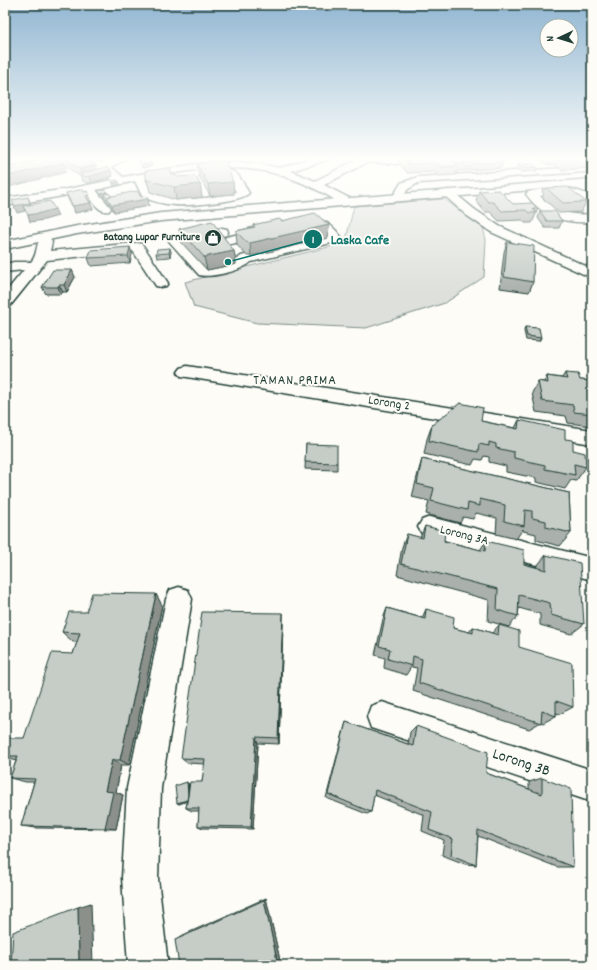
<svg xmlns="http://www.w3.org/2000/svg" width="597" height="970" font-family="Dekko,sans-serif">
	<style>
		.green { fill: #dde0db; stroke: #7e8e88 }
		.lines { fill: none; stroke-linecap: round; stroke-linejoin: round }
		.minor-casing { stroke: #1f3d34; stroke-width: 3 }
		.major-casing { stroke: #1f3d34; stroke-width: 3 }
		.minor { fill: #fdfcf7; fill-rule: evenodd }
		.major { fill: #fdfcf7; fill-rule: evenodd }
		.wall { fill: #aab0ab; stroke: #1f3d34 }
		.shaded-wall { fill: #8b908b; stroke: #1f3d34 }
		.building { fill: #c6cdc7; stroke: #1f3d34 }
		.labels { text-anchor: middle; dominant-baseline: central; stroke-width: 4; stroke-linejoin: round; paint-order: stroke }
		.far-poi-label { font-size: 11px; font-weight: bold; fill: #1f3d34; stroke: #fdfcf7; text-anchor: end }
		.street-label { font-size: 13px; fill: #1f3d34; stroke: #fdfcf7 }
		.neighbourhood-label { font-size: 14px; letter-spacing: 1px; fill: #1f3d34; stroke: #fdfcf7 }
		.near-street-label { font-size: 16px; fill: #1f3d34; stroke: #fdfcf7 }
		.leader { fill: none; stroke: #0f766e; stroke-width: 1.5 }
		.callout-dot { fill: #0f766e; stroke: #fdfcf7; stroke-width: 1.5 }
		.mark-label { font-size: 12px; text-anchor: middle; font-weight: bold; fill: #fff }
		.callout-label { font-size: 14px; text-anchor: middle; font-weight: bold; fill: #0f766e; stroke: #fdfcf7; stroke-width: 4; stroke-linejoin: round; paint-order: stroke }
	</style>
	<rect width="100%" height="100%" fill="#fdfcf7"/>
	<filter id="ink" filterUnits="userSpaceOnUse"><feTurbulence type="fractalNoise" baseFrequency=".025" numOctaves="2"/><feDisplacementMap in="SourceGraphic" scale="8" xChannelSelector="R" yChannelSelector="G"/><feConvolveMatrix kernelMatrix="1 2 1 2 8 2 1 2 1" color-interpolation-filters="sRGB"/></filter>
	<g filter="url(#ink)">
		<path class="green" d="M444,199L483,227L486,240L484,277L445,303L366,328L257,323L194,307L185,282L345,243L354,206Z"/>
		<g class="lines">
			<g class="minor-casing">
				<path id="minor" d="M88,157H99L95,161L101,163L116,157H130L111,167L123,177L196,164L239,162L260,164L280,168L315,157H331L330,159L291,171L315,181L362,157H415L414,159L398,164L368,162L324,185L351,199L353,201L351,203L347,204C339,203 332,198 325,194C313,188 302,182 289,178C243,161 192,169 145,179L151,192C173,203 213,199 236,192L228,176H212L207,173C210,169 214,170 218,169C238,168 240,178 249,193C242,202 187,206 175,205C164,204 152,202 142,196L135,181L96,190L111,208L109,211C98,213 92,200 86,192L5,206V198L68,189L112,180L103,171L86,165L85,161Z
					M582,167L586,168L587,170L586,172L418,183L407,190L402,200H394L392,198L401,183L418,177Z
					M572,181L592,187V194L568,186L566,184Z
					M561,186L565,187L567,189L565,191L540,196C555,212 571,216 592,214V222C565,224 542,217 526,194L528,192L532,191Z
					M448,190L452,191L474,209L499,226L592,269V278L491,232L466,215L444,195L442,193L444,191Z
					M313,218C326,220 334,227 342,238L340,241L251,262C242,271 211,278 199,275L169,241L171,238L176,237L222,228L227,229L228,232L227,235L185,243L208,267C219,266 233,265 241,256L327,236L314,226H298L296,223L298,220Z
					M266,228L271,229L272,232L271,235L231,244L226,243L224,240L226,237Z
					M45,238L50,239L52,242L50,251L137,243L142,244L168,283L166,286L161,287L156,286L133,251L47,260L10,306L5,308V293L24,270L5,272V264L14,262H31C38,254 35,247 40,239Z
					M187,366L592,430V444L181,376L178,372L181,368Z
					M430,517L592,558V580L422,534L418,527L422,520Z
					M179,587L188,590L192,599L161,788L158,878L168,965H128L122,878L127,788L166,599L170,590Z
					M382,702L592,770V802L371,728L367,717L371,706Z"/>
			</g>
			<g class="major-casing">
				<path id="major" d="M592,179V185L161,221L77,234L5,249V241L77,226L161,213Z"/>
			</g>
			<use href="#minor" class="minor"/>
			<use href="#major" class="major"/>
		</g>
		<path class="wall" d="M61,157H84L97,170L113,176L92,183H86L82,180L81,177L63,164Z
			M398,157H457L456,158L462,161H466V157H526V158L500,159L503,162L501,168L457,171L456,175L438,176L435,172L407,173L399,162L400,158Z
			M538,157H592V168L562,170L554,164L548,165Z
			M197,164L233,182L234,194L210,196L199,176Z
			M518,165L537,167L536,171L521,172L517,168Z
			M145,171L172,173L177,177L200,184L202,197L176,200L150,192Z
			M546,188L586,202L581,212L559,213L542,197L544,194L542,192L543,189H545Z
			M98,191L108,193L111,196L141,197L148,199L149,206L114,212L109,202H108L104,197H102L100,195Z
			M479,191L513,204L538,209L532,223H525L522,220L499,221L490,212H485L476,201Z
			M66,193L89,195L91,202H90L93,209L75,213L68,199Z
			M540,211L562,221L559,228H545L538,218Z
			M282,221L329,225L328,238L251,256H247L237,245L236,231L253,227V225Z
			M179,229L234,251L236,264L207,270L181,242Z
			M507,242L533,282L529,292L500,288L504,252Z
			M130,247L132,254L130,263L91,266L88,258Z
			M170,248L171,252L170,257L157,258L156,254Z
			M72,270L75,277L67,292H63L61,294H46L42,287Z
			M525,327L541,338L539,341L526,340L524,331Z
			M565,373L580,380L592,381V426L568,423L566,416L536,412L532,393L538,381L544,382L547,376L562,378Z
			M519,420L565,439L586,467L576,481L571,480L565,489L536,482V478L506,472V466L489,462V457L484,456L482,460L475,459L472,465L424,454L427,439L432,425L481,421L515,428Z
			M306,444L337,463V470L305,469Z
			M422,459L569,493L571,533L560,546L536,540V534L523,531V529L516,539L496,534L497,518L476,513L473,519L463,517L460,523L426,514L429,501L412,497L418,473Z
			M425,526L444,541L480,550L486,541L524,564L536,567L546,555L584,624L571,634L540,625V614L519,608L518,616L509,627L488,621L489,600L397,575L402,547L407,534L420,538Z
			M162,605L129,765H121L116,792L123,795L116,829L36,828L21,826L34,782H26L10,778L16,761L5,757V748L24,738L73,654L77,642H73L62,632L86,612Z
			M387,608L422,618L426,609L453,628L469,632L473,627L492,633L499,625L573,707L560,714L556,713V716L543,723L541,722L529,729L413,691L417,668L411,667L406,675L384,668L385,658L375,655L383,619Z
			M283,624L279,744L258,743L253,829L203,828L198,826L199,811H192L186,808L187,801L179,804L187,782L188,783L189,789L202,782L205,764L187,763L181,758Z
			M346,722L408,744L410,732L416,726L486,773L529,789V782L542,778L573,867H557L478,836L476,865L465,864L442,855L444,840L422,831L424,815L374,795L371,812L367,814L326,798L344,729Z
			M266,898L281,965L175,940L183,935Z"/>
		<path class="shaded-wall" d="M63,163L66,172L5,188V177Z
			M151,163L152,166L142,168L141,165Z
			M96,165L98,174L111,170L113,176L92,183L90,176L82,175L80,169Z
			M119,182L120,185L114,186L113,183Z
			M233,182L234,194L210,196L208,184Z
			M200,184L202,197L176,200L174,187Z
			M107,192L108,196L104,194V197H102L101,194Z
			M89,195L91,202L89,203L86,196Z
			M28,197L33,210L23,206L25,211L17,213L14,206Z
			M148,199L149,206L114,212L112,205Z
			M90,203L93,209L75,213L73,206Z
			M55,209L58,216L44,220L30,222L28,215Z
			M329,225L328,238L251,256L250,243Z
			M130,247L132,254L130,263L128,256Z
			M170,248L171,252L170,257L169,253Z
			M234,251L236,264L207,270L204,257Z
			M72,270L75,277L67,292L64,285Z
			M59,285L63,292L61,294L58,287Z
			M156,594L162,605L129,765L120,760Z
			M283,613V624L279,744L278,738Z
			M256,737L258,743L253,829L251,827Z
			M112,760L121,765L116,792L123,795L116,829L105,828V791Z
			M187,782L188,783L190,800L179,804L177,803Z
			M266,898L281,965H278L264,900Z
			M91,903L93,965H79L78,907Z
			M112,962V965H106Z"/>
		<path class="building" d="M50,157H54L63,163L5,177V168Z
			M63,157H84L96,165L80,169Z
			M404,157H450L458,166L440,167L437,163L408,164Z
			M466,157H498L503,162L472,164Z
			M565,157H584L566,158Z
			M451,158H459L465,164H457Z
			M148,159L151,163L141,165L139,161Z
			M465,160L471,167H465V164L462,161Z
			M220,161L226,162L233,182L208,184L197,164Z
			M533,164L537,167L522,168L518,165Z
			M107,167L111,170L90,176L84,177L80,174Z
			M171,168V173L177,177L195,176L200,184L174,187L147,180L145,171Z
			M117,180L119,182L113,183L112,181Z
			M568,187L586,202L563,203L546,188Z
			M83,189L84,192L87,191L89,195L86,196L90,203L73,206L66,193Z
			M105,190L107,192L101,194L98,191Z
			M499,190L513,204L532,203L538,209H533L536,213H529L526,210L502,211L493,202H488L479,191Z
			M137,191L141,197L146,196L148,199L112,205L107,197Z
			M109,193L111,196L107,197L108,199H107L104,194Z
			M28,197L30,203L14,206L12,200Z
			M50,201L55,209L41,213L28,215L23,206Z
			M540,211H555L562,221H547Z
			M315,213L329,225L250,243L246,242L236,231L255,227L253,225L279,219L282,221Z
			M212,221L234,251L204,257L179,229Z
			M507,242L534,246L533,282L504,277Z
			M130,247L128,256L88,258L91,250Z
			M170,248L169,253L156,254L157,249Z
			M53,270H72L64,285H59L58,287H42Z
			M525,327L539,328L541,338L527,336Z
			M565,373L578,374L580,380L592,381V414L574,412L573,405L542,401L538,381L548,383L547,376L567,379Z
			M460,403L483,408L481,421L518,429L519,420L565,430V439L573,440V450L585,453L586,467L574,464L575,475L545,469V465L514,458V452L496,448V444L489,442V446L479,444L478,452L429,441L432,425Z
			M306,444L337,445V463L305,462Z
			M422,459L569,493L571,533L546,527V521L532,518V511L525,510L524,526L504,521L505,505L480,499V506L468,503L467,510L431,501L434,488L417,484Z
			M425,526L445,531L444,541L485,551L486,541L524,550V564L546,570V555L580,563L584,624L551,615L550,603L519,595L518,616L497,610L498,589L401,564L407,534L423,538Z
			M92,593L156,594L120,760H112L105,791L113,792L105,828L21,826L35,779L10,778L18,756H5V748L8,738H24L52,653L73,654L80,633L62,632L69,612H86Z
			M387,608L425,619L426,609L454,617L453,628L473,633V627L498,635L499,625L519,631V647L572,663L573,707L556,701V716L542,711L541,723L419,683L422,659L413,656L412,666L388,659L390,649L379,646Z
			M202,612L283,613L278,738L256,737L251,827L198,826L199,808H186L190,782H202L205,759L181,758Z
			M346,722L413,746L416,726L488,752L486,773L542,794V778L571,789L573,867L478,830L476,865L451,855L453,839L429,830L432,812L375,790L371,812L328,794Z
			M187,782L188,795L187,800L177,803L175,786Z
			M264,900L278,965H179L175,940Z
			M78,907L79,965H11L13,932Z"/>
	</g>
	<linearGradient id="sky" x2="0" y2="1"><stop stop-color="#91b6d2"/><stop offset="0.54" stop-color="#fefefb"/><stop offset="1" stop-color="#fefefb" stop-opacity="0"/></linearGradient>
	<rect width="597" height="293" fill="url(#sky)"/>
	<defs>
		<g id="shop-disc" transform="scale(0.9)"><circle r="9.5" fill="#1f3d34" stroke="#fdfcf7"/><path d="M-5-2.5h2.3a2.7 3.5 0 0 1 5.4 0H5L5.5 6h-11ZM-1.5-2.5h3a1.5 2.3 0 0 0-3 0Z" fill="#fff"/></g>
	</defs>
	<g fill-rule="evenodd">
		<use href="#shop-disc" x="213" y="238"/>
	</g>
	<g class="labels">
		<g class="far-poi-label">
			<text x="200" y="238">Batang Lupar Furniture</text>
		</g>
		<g class="street-label">
			<text transform="translate(389 404) rotate(9)">Lorong 2</text>
			<text transform="translate(464 536) rotate(14)">Lorong 3A</text>
		</g>
		<g class="neighbourhood-label">
			<text x="295" y="381">TAMAN PRIMA</text>
		</g>
		<g class="near-street-label">
			<text transform="translate(521 763) rotate(18)">Lorong 3B</text>
		</g>
	</g>
	<path class="leader" d="M228 262L313 239"/>
	<g class="callout-dot">
		<circle cx="228" cy="262" r="4"/>
		<circle cx="313" cy="239" r="10"/>
	</g>
	<g class="mark-label">
		<text x="313" y="243">1</text>
	</g>
	<g class="callout-label">
		<text x="360" y="244">Laska Cafe</text>
	</g>
	<rect width="597" height="970" fill="none" stroke="#fdfcf7" stroke-width="20"/>
	<rect x="10" y="10" width="577" height="950" fill="none" stroke="#1f3d34" stroke-width="1.5" filter="url(#ink)"/>
	<g transform="translate(559 38) rotate(266)"><circle r="19" fill="#fdfcf7" stroke="#a4b0a9"/>
	<path d="M0-3L7 15L0 10L-7 15Z" fill="#1f3d34"/>
	<text y="-6" font-size="11" font-weight="bold" text-anchor="middle" fill="#1f3d34">N</text>
	</g>
</svg>
